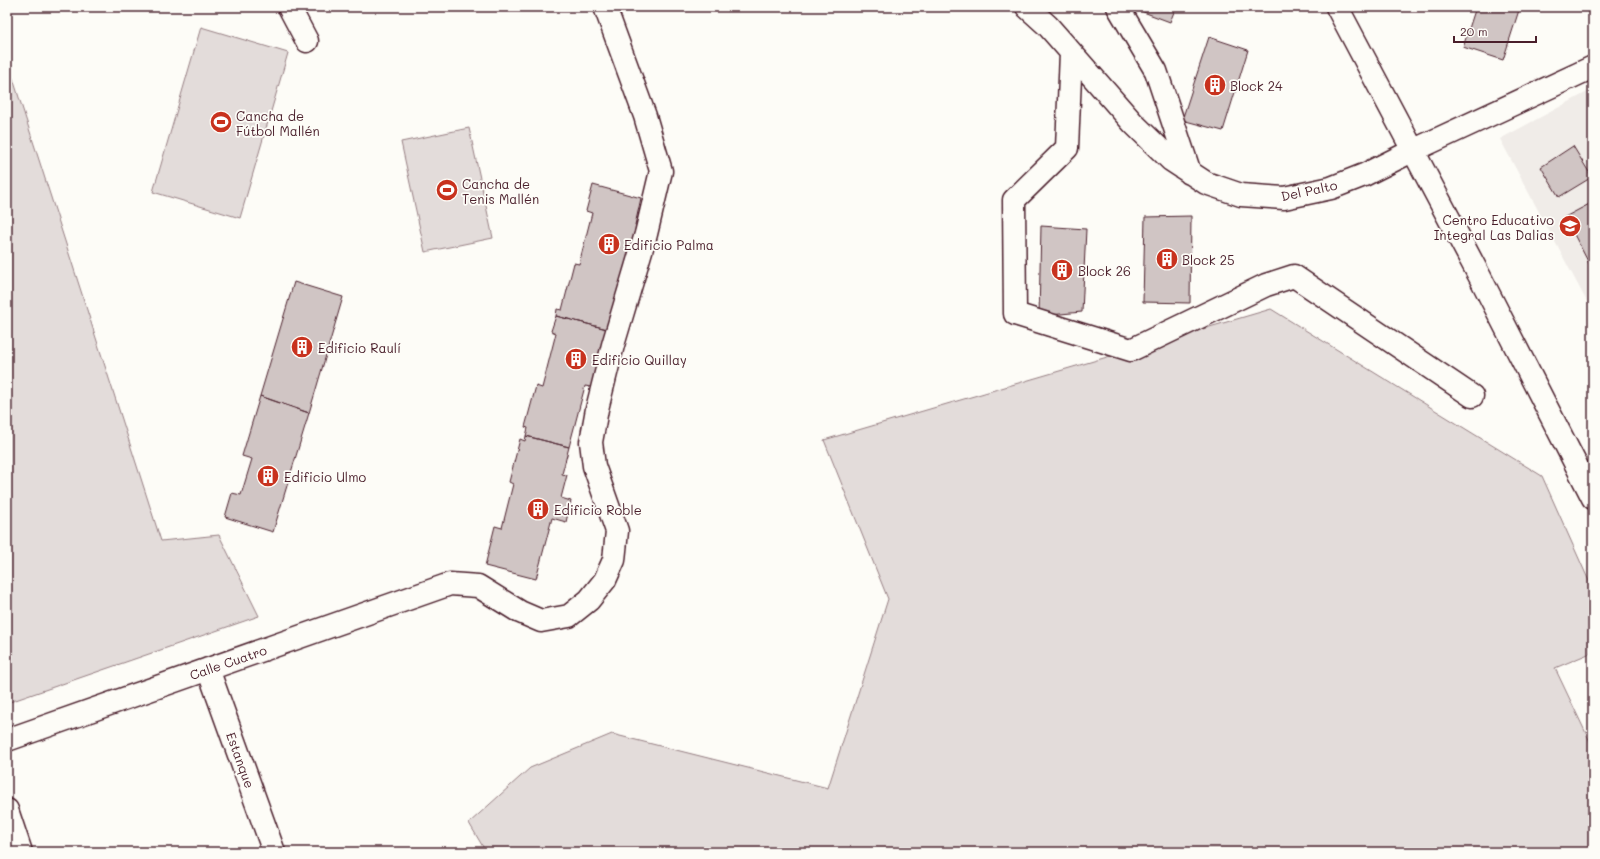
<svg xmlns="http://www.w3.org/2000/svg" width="1600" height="859" font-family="Mali,sans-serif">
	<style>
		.built { fill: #f0ece8 }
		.green { fill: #e3dcda; stroke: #967e82 }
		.building { fill: #d0c5c4; stroke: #4a1f2b }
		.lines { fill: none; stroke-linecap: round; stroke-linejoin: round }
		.minor-casing { stroke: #4a1f2b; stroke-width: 25 }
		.minor { stroke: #fdfcf7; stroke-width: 22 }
		.labels { text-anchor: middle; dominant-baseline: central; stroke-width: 3.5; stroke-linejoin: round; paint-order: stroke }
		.poi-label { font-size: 13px; fill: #4a1f2b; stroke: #fdfcf7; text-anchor: start }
		.street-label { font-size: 13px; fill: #4a1f2b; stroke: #fdfcf7 }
	</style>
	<rect width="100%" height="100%" fill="#fdfcf7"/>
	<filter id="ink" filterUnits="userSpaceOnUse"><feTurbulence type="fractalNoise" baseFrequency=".025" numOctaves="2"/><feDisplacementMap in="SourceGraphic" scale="8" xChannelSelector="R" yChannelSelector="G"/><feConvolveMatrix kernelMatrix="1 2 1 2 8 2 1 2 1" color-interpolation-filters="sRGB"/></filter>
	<g filter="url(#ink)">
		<path class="built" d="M1593,89V313L1500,139Z"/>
		<path class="green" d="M201,27L288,53L240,218L153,192Z
			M7,60L161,541L219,535L259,616L7,703Z
			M469,128L493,238L425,252L401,142Z
			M1271,309L1542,476L1593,590V652L1555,668L1593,748V852H486L469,823L530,768L612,734L828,788L888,599L824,440Z"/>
		<path class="building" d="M1130,7H1176L1170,22Z
			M1476,7H1520L1503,60L1463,47Z
			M1209,37L1248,50L1223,131L1182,120Z
			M1573,146L1592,177L1559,197L1541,167Z
			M593,185L641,198L635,225L638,226L611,330L556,316L557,309L562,310L574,263L579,264L592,213L586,211Z
			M1593,202V271L1565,217Z
			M1191,216L1190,303L1143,302L1145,217Z
			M1041,226L1086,229L1082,312L1039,316Z
			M294,282L343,297L309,413L260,396Z
			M556,316L611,330L596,388L585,386L569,447L526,436L528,428L525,427L536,386L542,388L556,333L551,331Z
			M260,396L309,413L273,532L225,517L232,493L241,495L252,459L242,456Z
			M526,436L569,447L562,474L567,475L561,498L571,501L566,522L552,518L536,579L485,566L495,526L502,528L513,484L509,482L520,439L525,441Z"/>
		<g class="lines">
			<g class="minor-casing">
				<path id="minor" d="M289,7L307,41
					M1027,7L1048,26L1133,123L1171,160L1206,183L1241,195L1284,198L1331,188L1364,175L1412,151L1593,67
					M1118,7L1156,71L1190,173
					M1337,7L1480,277L1593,498
					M1071,53L1067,148L1014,200L1015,314L1131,350L1266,285L1294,276L1472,396
					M208,669L274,852
					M7,740L450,584L478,586L520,612L541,621L569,616L589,600L605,580L614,560L617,531L594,466L591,442L597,409L613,345L646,234L661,171L645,116L605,7
					M7,810L21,852"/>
			</g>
			<use href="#minor" class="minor"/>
		</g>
	</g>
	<defs>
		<g id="building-disc" transform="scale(1.15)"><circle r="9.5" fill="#c8321e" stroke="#fdfcf7"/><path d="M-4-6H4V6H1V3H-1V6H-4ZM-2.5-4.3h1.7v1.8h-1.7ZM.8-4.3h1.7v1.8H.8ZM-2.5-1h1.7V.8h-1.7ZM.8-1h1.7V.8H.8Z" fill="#fff"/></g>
		<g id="stadium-disc" transform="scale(1.15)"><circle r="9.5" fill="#c8321e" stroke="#fdfcf7"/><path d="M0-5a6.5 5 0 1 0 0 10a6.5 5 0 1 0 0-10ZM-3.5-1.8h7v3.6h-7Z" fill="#fff"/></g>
		<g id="school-disc" transform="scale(1.15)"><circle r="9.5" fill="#c8321e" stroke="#fdfcf7"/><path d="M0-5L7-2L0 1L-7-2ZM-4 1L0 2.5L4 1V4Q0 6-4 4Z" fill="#fff"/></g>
	</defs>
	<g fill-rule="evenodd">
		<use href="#building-disc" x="1215" y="85"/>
		<use href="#stadium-disc" x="221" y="122"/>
		<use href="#stadium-disc" x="447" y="190"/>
		<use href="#school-disc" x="1570" y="226"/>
		<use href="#building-disc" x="609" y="244"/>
		<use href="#building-disc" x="1167" y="259"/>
		<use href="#building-disc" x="1062" y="270"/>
		<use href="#building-disc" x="302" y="347"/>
		<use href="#building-disc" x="576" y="359"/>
		<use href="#building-disc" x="268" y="476"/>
		<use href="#building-disc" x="538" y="509"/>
	</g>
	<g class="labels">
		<g class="poi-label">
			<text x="1230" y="85">Block 24</text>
			<text x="236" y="115">Cancha de<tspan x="236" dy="15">Fútbol Mallén</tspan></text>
			<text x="462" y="183">Cancha de<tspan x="462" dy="15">Tenis Mallén</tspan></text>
			<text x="1554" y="219" text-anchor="end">Centro Educativo<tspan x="1554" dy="15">Integral Las Dalias</tspan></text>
			<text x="624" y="244">Edificio Palma</text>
			<text x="1182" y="259">Block 25</text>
			<text x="1078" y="270">Block 26</text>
			<text x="318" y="347">Edificio Raulí</text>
			<text x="592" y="359">Edificio Quillay</text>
			<text x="284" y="476">Edificio Ulmo</text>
			<text x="554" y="509">Edificio Roble</text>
		</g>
		<g class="street-label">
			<text transform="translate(1309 190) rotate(-12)">Del Palto</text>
			<text transform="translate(228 662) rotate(-19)">Calle Cuatro</text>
			<text transform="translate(241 760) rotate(70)">Estanque</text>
		</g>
	</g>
	<rect width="1600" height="859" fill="none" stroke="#fdfcf7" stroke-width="24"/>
	<rect x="12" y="12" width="1576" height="835" fill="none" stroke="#4a1f2b" stroke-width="1.5" filter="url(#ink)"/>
	<path d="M1454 36v6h82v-6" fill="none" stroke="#4a1f2b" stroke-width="2"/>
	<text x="1460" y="36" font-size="12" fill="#4a1f2b" stroke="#fdfcf7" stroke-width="3" paint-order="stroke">20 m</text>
</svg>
